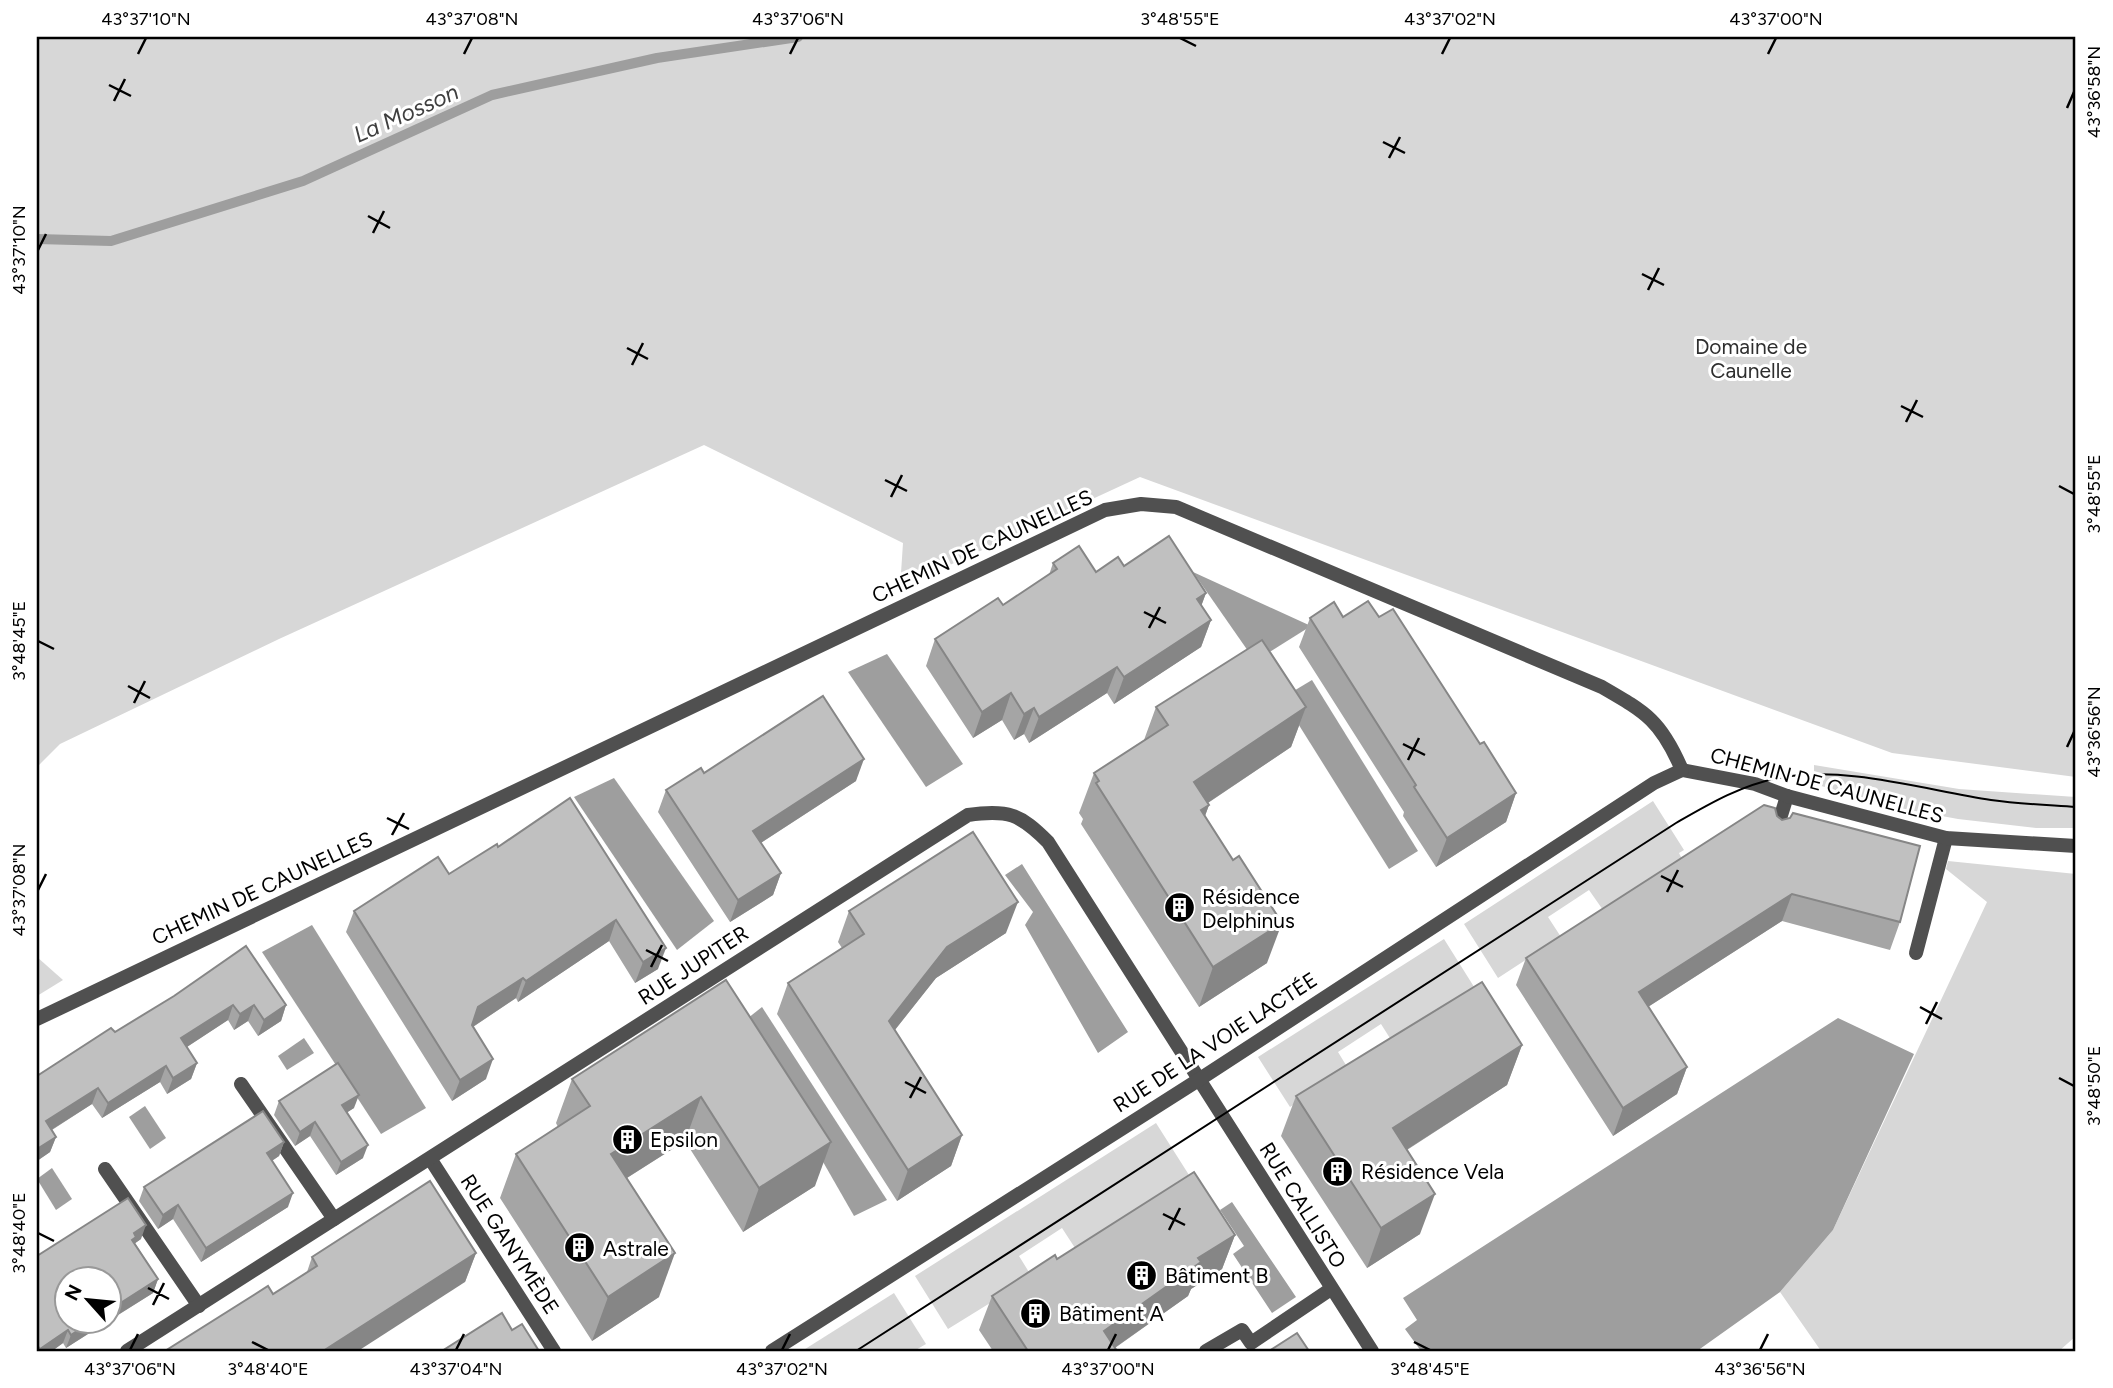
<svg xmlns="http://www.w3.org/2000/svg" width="2113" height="1388" font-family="Figtree,sans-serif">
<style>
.green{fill:#d7d7d7}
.water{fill:#9e9e9e}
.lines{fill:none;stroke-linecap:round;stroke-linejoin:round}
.stream{stroke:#9e9e9e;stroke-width:10}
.lane{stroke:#505050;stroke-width:14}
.street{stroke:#505050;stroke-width:14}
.tram{stroke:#000;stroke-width:2}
.wall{fill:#a5a5a5}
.shaded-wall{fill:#868686}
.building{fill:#c0c0c0;stroke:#868686;stroke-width:2}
.ticks{fill:none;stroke:#000;stroke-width:2.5}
.labels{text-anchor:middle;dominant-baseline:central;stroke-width:6;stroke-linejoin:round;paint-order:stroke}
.park-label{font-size:21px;fill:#2e2e2e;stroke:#fff}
.street-label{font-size:21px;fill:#000;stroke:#fff}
.poi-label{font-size:21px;fill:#000;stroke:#fff;text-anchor:start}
.water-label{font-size:23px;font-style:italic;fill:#3f3f3f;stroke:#fff}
.neatline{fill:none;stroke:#000;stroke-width:2.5}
.ticks-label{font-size:18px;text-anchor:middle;fill:#000}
</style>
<rect width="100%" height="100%" fill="#fff"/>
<g class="green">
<polygon points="37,37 2076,37 2076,777 1892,753 1140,477 900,588 903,543 704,445 279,639 60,744 37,767"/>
<polygon points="1814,765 1959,789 2076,797 2076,828 2036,828 1958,819 1904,809 1814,784"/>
<polygon points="1653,801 1684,850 1679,853 1682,859 1603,910 1589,890 1548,917 1561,937 1498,978 1464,924"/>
<polygon points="1948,861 2076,874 2076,1336 2059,1351 1821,1351 1780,1292 1833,1230 1987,902 1946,869"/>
<polygon points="1444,939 1476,990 1393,1043 1381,1024 1338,1052 1349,1070 1290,1107 1258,1057"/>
<polygon points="37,957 63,980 37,996"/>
<polygon points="1156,1123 1189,1175 1075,1248 1062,1228 1019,1256 1032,1277 948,1329 915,1276"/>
<polygon points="894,1293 926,1344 914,1351 802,1351"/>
</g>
<g class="water">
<polygon points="1193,572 1311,626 1255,661"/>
<polygon points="887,654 963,764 926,787 848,672"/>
<polygon points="1312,680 1418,851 1389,869 1282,698"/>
<polygon points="614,778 714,921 677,950 574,797"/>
<polygon points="1022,864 1128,1032 1098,1053 1025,925 1033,912 1005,875"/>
<polygon points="312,925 426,1108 381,1134 262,952"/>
<polygon points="762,1007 887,1200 854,1216 743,1022"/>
<polygon points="1838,1018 1914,1054 1833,1230 1780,1292 1697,1351 1421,1351 1405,1329 1417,1320 1403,1298"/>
<polygon points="304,1038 314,1053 287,1070 278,1056"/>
<polygon points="145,1106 166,1138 150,1149 129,1117"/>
<polygon points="52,1168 72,1199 56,1210 37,1179"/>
<polygon points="1232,1202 1296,1297 1272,1313 1233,1254 1244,1246 1220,1210"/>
</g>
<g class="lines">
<polyline class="stream" points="37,239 111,241 303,181 492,95 657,58 798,37"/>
<g class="lane">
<polyline points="1775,835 1787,796"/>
<polyline points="1916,953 1946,838"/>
<polyline points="241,1084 334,1219"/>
<polyline points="105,1169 199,1306"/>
<polyline points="1206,1351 1242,1330 1251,1343 1331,1289"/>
</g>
<g class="street">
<polyline points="1682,770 1755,784 1787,796 1946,838 2076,846"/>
<path d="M37,1019L1105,510L1141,504L1176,507L1602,687C1647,713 1661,721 1682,770"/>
<polyline points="431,1160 554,1351"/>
<path d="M127,1351L968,815C1008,809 1020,814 1048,842L1372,1351"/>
<polyline points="772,1351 1200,1079 1654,783 1682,770"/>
</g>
<path class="tram" d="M856,1351L1676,823C1709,804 1741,785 1779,778C1845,765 1925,790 1991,800C2019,804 2048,805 2076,807"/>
</g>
<g class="wall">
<polygon points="1053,563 1096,572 1124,566 1206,593 1201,606 1211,620 1201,647 1114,704 1107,693 1029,743 1024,734 1014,740 1002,720 973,738 926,666 935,639 1003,605 1049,575"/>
<polygon points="1343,617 1379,617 1480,744 1516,793 1506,822 1436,867 1403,816 1404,812 1299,647 1310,618"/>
<polygon points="1156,707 1306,707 1291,747 1208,803 1209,805 1205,816 1267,963 1199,1007 1081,824 1083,819 1079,813 1094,773 1144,740"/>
<polygon points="704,773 856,781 761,843 781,873 773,895 730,922 658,812 666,790"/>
<polygon points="570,798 658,969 635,983 609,941 518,1002 516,998 473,1027 486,1079 452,1101 346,932 354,911 449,874 498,847"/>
<polygon points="1777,816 1900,922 1890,950 1782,921 1648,1007 1687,1067 1677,1094 1613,1136 1516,985 1526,958"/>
<polygon points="849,911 1006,933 936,978 895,1030 962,1135 951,1166 897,1201 777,1014 788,983 842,948 838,942"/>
<polygon points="726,980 815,1186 743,1232 685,1141 627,1178 659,1297 592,1341 500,1198 516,1154 558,1127 556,1123 572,1079"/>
<polygon points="174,996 286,1005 281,1021 258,1036 248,1021 234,1030 228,1020 187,1047 197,1063 191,1079 167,1094 160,1082 102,1118 92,1104 52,1130 56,1137 50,1152 37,1161 37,1076 115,1032"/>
<polygon points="1522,1045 1507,1085 1407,1150 1420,1234 1367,1268 1281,1136 1296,1096"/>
<polygon points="279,1101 354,1108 347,1112 363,1158 336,1175 310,1136 295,1146 274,1115"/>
<polygon points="284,1142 279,1156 272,1161 288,1207 201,1262 173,1219 158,1229 139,1201 144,1187"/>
<polygon points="1235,1235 1222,1269 1191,1289 1188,1296 1115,1348 1117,1351 993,1351 979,1330 992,1296 1057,1259"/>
<polygon points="141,1239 135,1243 158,1279 153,1293 66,1348 63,1343 52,1351 37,1351 37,1256"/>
<polygon points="476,1253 465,1282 273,1294 307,1272 312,1257"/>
</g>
<g class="shaded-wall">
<polygon points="1206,593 1196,620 1197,599"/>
<polygon points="1211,620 1201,647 1114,704 1124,677"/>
<polygon points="1117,667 1107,693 1029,743 1039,717"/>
<polygon points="1011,693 1002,720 973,738 982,712"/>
<polygon points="1306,707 1291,747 1179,822 1194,782"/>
<polygon points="1034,708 1024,734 1014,740 1024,714"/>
<polygon points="864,759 856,781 745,853 753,831"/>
<polygon points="1516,793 1506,822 1436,867 1447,838"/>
<polygon points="1209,805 1194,845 1201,810"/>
<polygon points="781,873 773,895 730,922 738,900"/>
<polygon points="1792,894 1782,921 1629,1019 1639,992"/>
<polygon points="1018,902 1006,933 936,978 878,1051 889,1021 947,947"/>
<polygon points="616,920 609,941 518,1002 526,981"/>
<polygon points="1282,923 1267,963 1199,1007 1213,967"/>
<polygon points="666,948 658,969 635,983 643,962"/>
<polygon points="523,978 516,998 471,1028 478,1007"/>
<polygon points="233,1005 228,1020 176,1054 181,1038"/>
<polygon points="254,1005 248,1021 234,1030 240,1014"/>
<polygon points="286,1005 281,1021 258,1036 264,1020"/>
<polygon points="1522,1045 1507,1085 1378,1168 1393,1128"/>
<polygon points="493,1059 486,1079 452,1101 460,1080"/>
<polygon points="197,1063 191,1079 167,1094 173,1078"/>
<polygon points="166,1066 160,1082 102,1118 108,1103"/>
<polygon points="1687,1067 1677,1094 1613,1136 1623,1108"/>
<polygon points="98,1088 92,1104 40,1137 46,1121"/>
<polygon points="359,1095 354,1108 337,1119 342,1105"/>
<polygon points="701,1097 685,1141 595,1198 611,1154"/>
<polygon points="315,1122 310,1136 295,1146 300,1132"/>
<polygon points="962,1135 951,1166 897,1201 908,1170"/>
<polygon points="56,1137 50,1152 37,1161 37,1149"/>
<polygon points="284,1142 279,1156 262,1167 267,1153"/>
<polygon points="831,1142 815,1186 743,1232 759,1188"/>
<polygon points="368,1145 363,1158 336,1175 341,1162"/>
<polygon points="293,1193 288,1207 201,1262 206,1248"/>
<polygon points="1435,1194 1420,1234 1367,1268 1381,1228"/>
<polygon points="178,1205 173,1219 158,1229 163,1215"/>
<polygon points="146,1225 141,1239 134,1244 131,1251 134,1233"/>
<polygon points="1235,1235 1222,1269 1191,1289 1188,1296 1110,1351 1104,1331 1198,1258"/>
<polygon points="476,1253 465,1282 358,1351 323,1351"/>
<polygon points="675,1253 659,1297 592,1341 608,1297"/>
<polygon points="158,1279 153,1293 108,1321 108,1311"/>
<polygon points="92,1321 108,1321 66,1348 71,1335"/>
<polygon points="68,1330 63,1343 52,1351 39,1351 40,1349"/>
</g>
<g class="building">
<polygon points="1169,536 1206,593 1197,599 1211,620 1124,677 1117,667 1039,717 1034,708 1024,714 1011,693 982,712 935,639 998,598 1003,605 1057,569 1053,563 1079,546 1096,572 1118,557 1124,566"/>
<polygon points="1368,601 1379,617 1393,609 1480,744 1484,742 1516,793 1447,838 1414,787 1416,785 1310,618 1334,602 1343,617"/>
<polygon points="1262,640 1306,707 1194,782 1209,805 1201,810 1233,860 1239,856 1282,923 1213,967 1096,783 1099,781 1094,773 1168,725 1156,707"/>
<polygon points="823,696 864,759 753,831 781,873 738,900 666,790 701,768 704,773"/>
<polygon points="570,798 666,948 643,962 616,920 526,981 523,978 478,1007 472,1025 493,1059 460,1080 354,911 438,857 449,874 497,844 498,847"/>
<polygon points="1764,805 1775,808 1777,816 1782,820 1790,818 1793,813 1920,846 1900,922 1792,894 1639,992 1687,1067 1623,1108 1526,958"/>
<polygon points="973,832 1018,902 947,947 889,1021 962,1135 908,1170 788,983 864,934 849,911"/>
<polygon points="246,946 286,1005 264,1020 254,1005 240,1014 233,1005 181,1038 197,1063 173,1078 166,1066 108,1103 98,1088 46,1121 56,1137 37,1149 37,1076 111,1028 115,1032 174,996"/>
<polygon points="726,980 831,1142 759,1188 701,1097 611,1154 675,1253 608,1297 516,1154 590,1106 572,1079"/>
<polygon points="1482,982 1522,1045 1393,1128 1435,1194 1381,1228 1296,1096"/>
<polygon points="338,1063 359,1095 342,1105 368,1145 341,1162 315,1122 300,1132 279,1101"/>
<polygon points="263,1111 284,1142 267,1153 293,1193 206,1248 178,1205 163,1215 144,1187"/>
<polygon points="1194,1172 1235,1235 1198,1258 1201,1262 1104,1331 1117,1351 1028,1351 992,1296 1055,1255 1057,1259"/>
<polygon points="430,1181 476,1253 323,1351 165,1351 268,1286 273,1294 317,1266 312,1257"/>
<polygon points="128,1198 146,1225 134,1233 136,1237 132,1240 158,1279 108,1311 108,1279 66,1279 66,1321 92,1321 71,1335 68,1330 40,1349 37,1345 37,1256"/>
<polygon points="502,1313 512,1330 522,1324 539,1351 442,1351"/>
<polygon points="1297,1333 1309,1351 1269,1351"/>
</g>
<path class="ticks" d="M1180,38L1196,46M138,54L146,38M464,54L472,38M790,54L798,38M1442,54L1450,38M1768,54L1776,38M109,85L131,96M114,101L125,79M2067,108L2074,92M1383,142L1405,153M1389,158L1400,137M368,216L390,228M373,233L384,211M38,250L46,234M1642,274L1664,285M1648,290L1659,268M627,348L648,359M632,365L643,343M1901,406L1923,417M1906,422L1917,400M885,480L907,491M2059,486L2074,494M891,497L902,475M1144,612L1166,623M1149,628L1160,607M38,641L54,649M128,686L150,698M134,703L145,681M1403,744L1425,755M2067,747L2074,732M1408,760L1419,738M387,818L409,829M392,835L404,813M1661,876L1683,887M38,890L46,874M1667,892L1678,870M646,950L668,961M651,967L662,945M1920,1007L1942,1019M1926,1024L1937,1002M2059,1078L2074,1086M905,1082L926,1093M910,1098L921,1077M1163,1214L1185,1225M1169,1230L1180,1208M38,1233L54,1241M148,1288L169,1299M153,1305L164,1283M252,1342L268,1350M1414,1342L1430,1350M130,1350L138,1334M456,1350L464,1334M782,1350L790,1334M1108,1350L1116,1334M1760,1350L1768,1334"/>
<defs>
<symbol id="building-disc" viewBox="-11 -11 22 22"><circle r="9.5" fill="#000" stroke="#fff"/><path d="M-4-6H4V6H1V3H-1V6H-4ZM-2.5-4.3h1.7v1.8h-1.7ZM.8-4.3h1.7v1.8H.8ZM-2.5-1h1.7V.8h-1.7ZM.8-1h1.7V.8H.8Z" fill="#fff"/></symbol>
</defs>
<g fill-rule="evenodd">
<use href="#building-disc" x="1162" y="890" width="35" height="35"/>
<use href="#building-disc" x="610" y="1122" width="35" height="35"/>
<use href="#building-disc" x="1320" y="1154" width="35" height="35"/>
<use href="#building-disc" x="562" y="1230" width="35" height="35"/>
<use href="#building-disc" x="1124" y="1258" width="35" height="35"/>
<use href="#building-disc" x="1018" y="1296" width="35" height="35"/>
</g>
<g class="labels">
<g class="park-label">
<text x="1751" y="346">Domaine de<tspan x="1751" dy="24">Caunelle</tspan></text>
</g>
<g class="street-label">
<text transform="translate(982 546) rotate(-25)">CHEMIN DE CAUNELLES</text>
<text transform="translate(1827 785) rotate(15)">CHEMIN DE CAUNELLES</text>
<text transform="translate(262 888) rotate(-25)">CHEMIN DE CAUNELLES</text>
<text transform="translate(693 965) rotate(-33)">RUE JUPITER</text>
<text transform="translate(1215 1042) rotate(-33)">RUE DE LA VOIE LACTÉE</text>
<text transform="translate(1303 1205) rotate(58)">RUE CALLISTO</text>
<text transform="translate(510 1244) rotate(57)">RUE GANYMÈDE</text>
</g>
<g class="poi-label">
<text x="1202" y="896">Résidence<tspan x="1202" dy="24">Delphinus</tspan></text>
<text x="650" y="1139">Epsilon</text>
<text x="1361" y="1171">Résidence Vela</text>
<text x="603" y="1248">Astrale</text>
<text x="1165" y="1275">Bâtiment B</text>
<text x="1059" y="1313">Bâtiment A</text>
</g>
<g class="water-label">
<text transform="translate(406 113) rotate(-24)">La Mosson</text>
</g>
</g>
<rect width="2113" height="1388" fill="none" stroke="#ffffff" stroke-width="77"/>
<g transform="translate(88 1300) rotate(297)"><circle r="33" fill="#ffffff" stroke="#999999" stroke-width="2"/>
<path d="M0-5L12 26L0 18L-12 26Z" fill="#000000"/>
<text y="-10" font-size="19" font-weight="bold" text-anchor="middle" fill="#000000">N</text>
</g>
<rect x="38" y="38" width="2036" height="1312" class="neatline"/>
<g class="ticks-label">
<text x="146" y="25">43°37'10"N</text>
<text x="472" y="25">43°37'08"N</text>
<text x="798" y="25">43°37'06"N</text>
<text x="1180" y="25">3°48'55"E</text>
<text x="1450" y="25">43°37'02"N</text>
<text x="1776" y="25">43°37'00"N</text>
<text transform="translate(2094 92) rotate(-90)" y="6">43°36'58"N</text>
<text transform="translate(19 250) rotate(-90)" y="6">43°37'10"N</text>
<text transform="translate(2094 494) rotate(-90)" y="6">3°48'55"E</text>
<text transform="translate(19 641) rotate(-90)" y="6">3°48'45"E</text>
<text transform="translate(2094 732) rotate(-90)" y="6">43°36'56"N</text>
<text transform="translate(19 890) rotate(-90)" y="6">43°37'08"N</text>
<text transform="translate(2094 1086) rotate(-90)" y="6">3°48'50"E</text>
<text transform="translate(19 1233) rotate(-90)" y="6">3°48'40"E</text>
<text x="130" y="1375">43°37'06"N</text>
<text x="268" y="1375">3°48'40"E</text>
<text x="456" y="1375">43°37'04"N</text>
<text x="782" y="1375">43°37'02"N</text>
<text x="1108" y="1375">43°37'00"N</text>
<text x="1430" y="1375">3°48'45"E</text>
<text x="1760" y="1375">43°36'56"N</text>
</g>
</svg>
